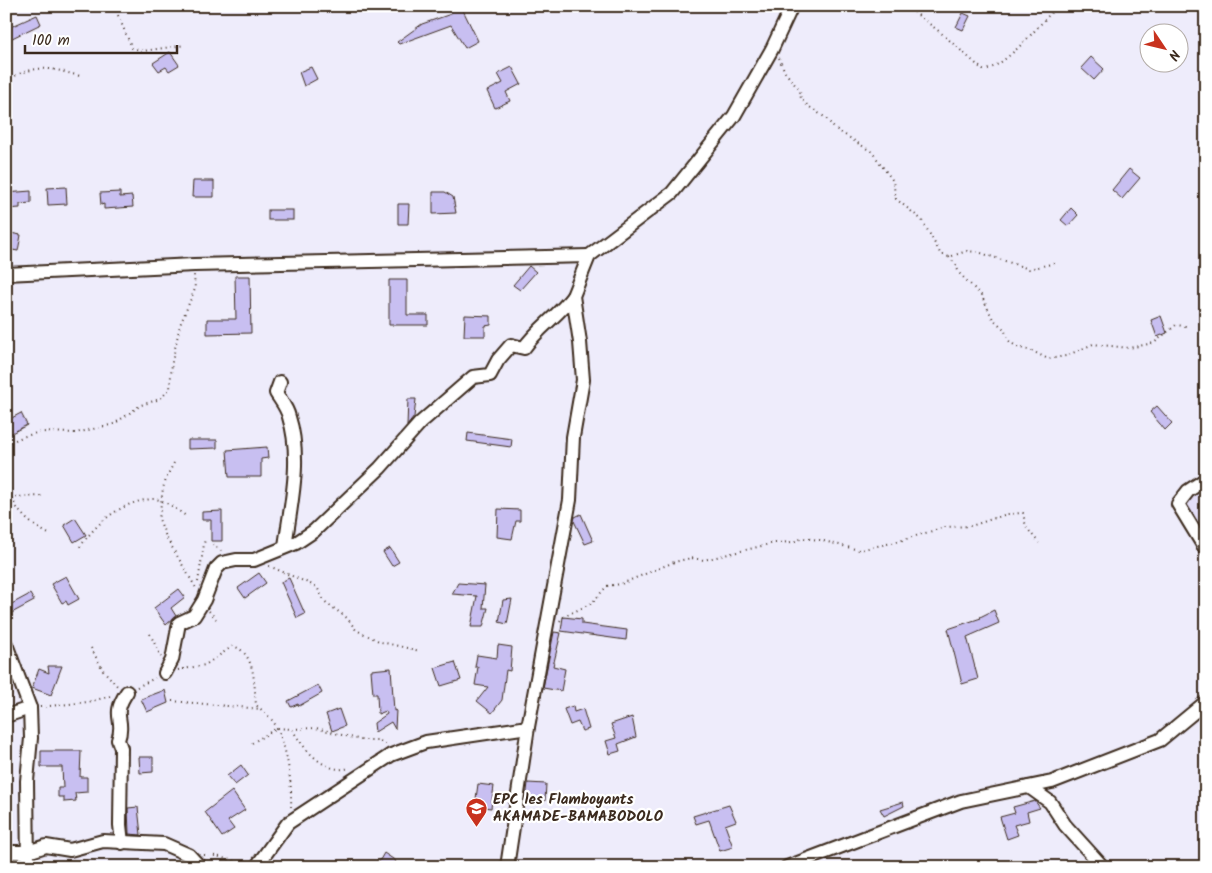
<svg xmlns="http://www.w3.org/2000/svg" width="1212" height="873" font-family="Kalam,sans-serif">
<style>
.built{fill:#e3def8}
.building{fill:#c8bff1;stroke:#3b2a1e}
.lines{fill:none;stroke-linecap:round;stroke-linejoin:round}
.minor-casing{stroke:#3b2a1e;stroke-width:16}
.path{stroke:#3b2a1e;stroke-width:2;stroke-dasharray:1 4;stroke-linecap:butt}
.minor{stroke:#fff;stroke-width:12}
.labels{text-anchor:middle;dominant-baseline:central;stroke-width:4.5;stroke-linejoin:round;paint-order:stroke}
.poi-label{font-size:15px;font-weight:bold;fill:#3b2a1e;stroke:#fff;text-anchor:start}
</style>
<rect width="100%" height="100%" fill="#eeecfb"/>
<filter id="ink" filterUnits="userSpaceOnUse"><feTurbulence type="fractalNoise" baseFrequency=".02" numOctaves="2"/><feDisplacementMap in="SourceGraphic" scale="10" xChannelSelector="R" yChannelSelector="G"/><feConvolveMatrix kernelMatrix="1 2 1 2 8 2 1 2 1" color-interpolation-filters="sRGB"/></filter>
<g filter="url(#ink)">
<polygon class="built" points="1206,487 1206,542 1181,504"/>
<g class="building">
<polygon points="447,6 461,6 478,41 465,48 451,25 399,44 397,42 422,24 451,14"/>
<polygon points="963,13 970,16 963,30 956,27"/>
<polygon points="37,15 41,24 6,41 6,29"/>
<polygon points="170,52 179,65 169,71 166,67 159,71 153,63"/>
<polygon points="1091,57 1104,69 1094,80 1081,68"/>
<polygon points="311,67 317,79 304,86 299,72"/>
<polygon points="512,67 521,84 506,92 510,101 495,108 487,91 503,83 498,74"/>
<polygon points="1129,169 1140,178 1122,199 1112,190"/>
<polygon points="193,181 214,181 214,197 192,197"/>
<polygon points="66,187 67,204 48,205 47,188"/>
<polygon points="31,191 31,203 20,204 20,208 6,209 6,193"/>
<polygon points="120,192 120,197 132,196 133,207 104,209 104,204 101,205 100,193"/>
<polygon points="433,192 445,192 453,197 456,213 433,214"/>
<polygon points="398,204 409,204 408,224 398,224"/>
<polygon points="1071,208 1078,215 1068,226 1061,220"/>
<rect x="268" y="210" width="25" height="10"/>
<polygon points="10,233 21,235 18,251 7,249"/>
<polygon points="529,266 536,272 520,290 513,285"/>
<polygon points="235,276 250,276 251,333 207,334 207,319 236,319"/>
<polygon points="389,280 407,280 407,315 428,315 428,325 389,325"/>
<polygon points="465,315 491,316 491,325 485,326 485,336 464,336"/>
<polygon points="1161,316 1167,333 1157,337 1151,320"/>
<polygon points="408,399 416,399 414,417 407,426"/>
<polygon points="1157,406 1172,423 1165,430 1150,412"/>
<polygon points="21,413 27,425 6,436 6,421"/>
<polygon points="468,433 512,439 511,447 467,441"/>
<polygon points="188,440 217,440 217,448 188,449"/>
<polygon points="267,447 268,458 261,459 261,477 229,477 227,450"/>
<polygon points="498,509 520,510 520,521 516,521 512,539 497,537"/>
<polygon points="222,511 222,541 211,541 211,520 202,520 202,512"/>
<polygon points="581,514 593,541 585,544 574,521 575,517"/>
<polygon points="75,518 86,535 74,542 64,525"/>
<polygon points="390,548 399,562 392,566 383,552"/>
<polygon points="259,573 266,583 245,598 238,588"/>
<polygon points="66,576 79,599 68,605 66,601 62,603 51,584"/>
<polygon points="289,578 305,614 297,618 281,582"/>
<polygon points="458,583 485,585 483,608 488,608 483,627 471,627 477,596 452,594"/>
<polygon points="179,589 185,597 171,608 176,616 166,625 154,608"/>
<polygon points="30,594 34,601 6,616 6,607"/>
<polygon points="512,599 507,624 499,622 503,600"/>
<polygon points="994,610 999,623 967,637 978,679 962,684 948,629 981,618 980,617"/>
<polygon points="563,617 582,619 582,624 627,630 626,640 561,631"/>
<polygon points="554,632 561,633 553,666 565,669 561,691 543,688"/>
<polygon points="498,645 512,647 510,671 506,670 502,700 492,713 477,701 488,687 475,685 478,667 475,667 477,655 497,658"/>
<polygon points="455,662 461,680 441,686 435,668"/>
<polygon points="48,666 62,666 51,695 32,688 39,669 49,673"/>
<polygon points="391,668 394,711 396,710 395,729 391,722 375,732 374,723 387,714 386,711 378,714 377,694 373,694 371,670"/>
<polygon points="318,685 322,693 299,706 298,704 291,707 288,701"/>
<polygon points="165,690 168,703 147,712 141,699"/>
<polygon points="573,706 574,712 583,709 589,729 582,731 578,722 570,725 564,709"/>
<polygon points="339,709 345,726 332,731 326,714"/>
<polygon points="632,717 636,737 618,744 620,751 610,754 606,741 616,738 611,724"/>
<polygon points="41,751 81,751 80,777 87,777 87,792 75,793 76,801 64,802 64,797 58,797 58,788 63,788 62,767 41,767"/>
<polygon points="139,757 153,757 153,772 140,773"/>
<polygon points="241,765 248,775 235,785 227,776"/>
<polygon points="528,783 546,784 545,801 526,799"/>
<polygon points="478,784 494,786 491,808 475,806"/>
<polygon points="232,791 245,810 228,821 234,829 222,837 205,812"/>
<polygon points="1035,801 1040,808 1027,812 1029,821 1014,825 1018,835 1007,839 1000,817 1015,813 1013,807"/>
<polygon points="903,802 904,806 884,816 880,809"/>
<polygon points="729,805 736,821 725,825 733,847 720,851 709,820 696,824 693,816"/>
<polygon points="138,807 141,835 129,834 128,808"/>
<polygon points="384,853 396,861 392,867 376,867"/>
</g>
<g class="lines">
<defs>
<g id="minor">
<polyline points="6,274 194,265 589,256"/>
<path d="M280,382L276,393C281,401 287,408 289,417C302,458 291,504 285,546"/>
<polyline points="1206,479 1188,491 1178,504 1206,550"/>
<polyline points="6,644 30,708 31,738 27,781 28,867"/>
<path d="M165,673L172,660L179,623L194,616L204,600L216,569L222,563L236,560H254L296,543L314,531L380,468L420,423L473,377L490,375L498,360L511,345L524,348C538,328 558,316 573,296"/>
<polyline points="6,716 30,708"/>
<polyline points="1029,787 1050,802 1065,825 1103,867"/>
<path d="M122,843L120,825L121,748L118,740C126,719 110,717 127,692"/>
<polyline points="6,852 28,852 46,846 70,850 103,841 164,844 189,855 200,867"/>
<polyline points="256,867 288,823 391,755 426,742 528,727"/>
<polyline points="507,867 528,727 570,500 573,437 583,380 580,342 573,296 589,256 672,193 734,116 772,49 792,6"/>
<polyline points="787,867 961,801 1052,782 1160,740 1206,702"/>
</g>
</defs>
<use href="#minor" class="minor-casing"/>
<g class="path">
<polyline points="114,6 132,48 143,51 185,45"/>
<polyline points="304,6 307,10"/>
<path d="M906,6L940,32L983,70C1004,69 1042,22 1057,6"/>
<polyline points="779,58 785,72 800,91 801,99 808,106 826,118 834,128 872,152 893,181 896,199 922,220 940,253 949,257 967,251 978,252 1029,269 1056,263"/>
<path d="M6,80C39,64 46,67 80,76"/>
<polyline points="949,257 956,265 959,273 981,295 993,319 1004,329 1009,341 1017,347 1032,351 1048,359 1066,356 1093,344 1129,348 1154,343 1176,325 1185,326 1186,329"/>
<polyline points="6,444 22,437 40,432 76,433 114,424 141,405 160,399 170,389 172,362 180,325 195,289 194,275"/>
<polyline points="174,463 168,474 163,488 159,519 166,537 196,588"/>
<path d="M6,469C10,477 9,487 12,496C16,514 36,528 51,535"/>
<polyline points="6,500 12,497 45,496"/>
<polyline points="213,544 221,551"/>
<path d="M80,547C97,522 121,502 152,499C163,498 177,510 186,516"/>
<polyline points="269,566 317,587 324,601 347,618 356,630 381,642 420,651"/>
<polyline points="198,582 205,538"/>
<polyline points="209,611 216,619"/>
<polyline points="560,621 563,617 592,603 607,586 621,584 674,562 691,558 704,560 774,543 793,542 803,538 820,540 859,550 896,542 945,527 971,526 1007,514 1023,513 1026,527 1039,543"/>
<polyline points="150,634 161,657"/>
<polyline points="91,648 103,670 118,687"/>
<path d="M178,670L205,665L233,646C256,653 254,685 256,705C264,712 273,719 277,728C288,752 292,783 291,809"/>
<polyline points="137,687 155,678"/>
<polyline points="172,701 261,709"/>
<polyline points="40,707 88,702 111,696"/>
<polyline points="292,729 316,728 361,740 378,740 387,745"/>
<path d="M252,743L277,728L292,729C303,748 324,775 350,768"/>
<polyline points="204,855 216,856 245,864"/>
</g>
<use href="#minor" class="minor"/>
</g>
</g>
<defs>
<symbol id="school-pin" viewBox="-11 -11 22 30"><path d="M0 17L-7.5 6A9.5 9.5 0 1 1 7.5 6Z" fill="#c8321e" stroke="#fff"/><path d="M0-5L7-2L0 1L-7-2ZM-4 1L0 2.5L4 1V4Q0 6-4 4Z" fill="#fff"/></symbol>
</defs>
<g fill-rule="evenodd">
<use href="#school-pin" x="464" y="796" width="25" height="34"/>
</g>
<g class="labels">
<g class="poi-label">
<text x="493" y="800">EPC les Flamboyants<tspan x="493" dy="17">AKAMADE-BAMABODOLO</tspan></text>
</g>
</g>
<rect width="1212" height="873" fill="none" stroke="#fff" stroke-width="25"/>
<rect x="12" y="12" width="1187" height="848" fill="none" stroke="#3b2a1e" stroke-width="2" filter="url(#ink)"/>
<g transform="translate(1164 48) rotate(125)"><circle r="24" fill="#ffffff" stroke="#b1aaa5"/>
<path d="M0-4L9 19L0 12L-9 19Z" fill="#c8321e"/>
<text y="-8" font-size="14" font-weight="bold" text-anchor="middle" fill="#3b2a1e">N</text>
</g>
<path d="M25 45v8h152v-8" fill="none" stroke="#3b2a1e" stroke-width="2.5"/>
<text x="32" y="45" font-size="15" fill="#3b2a1e" stroke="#ffffff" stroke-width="4" paint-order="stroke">100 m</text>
</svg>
